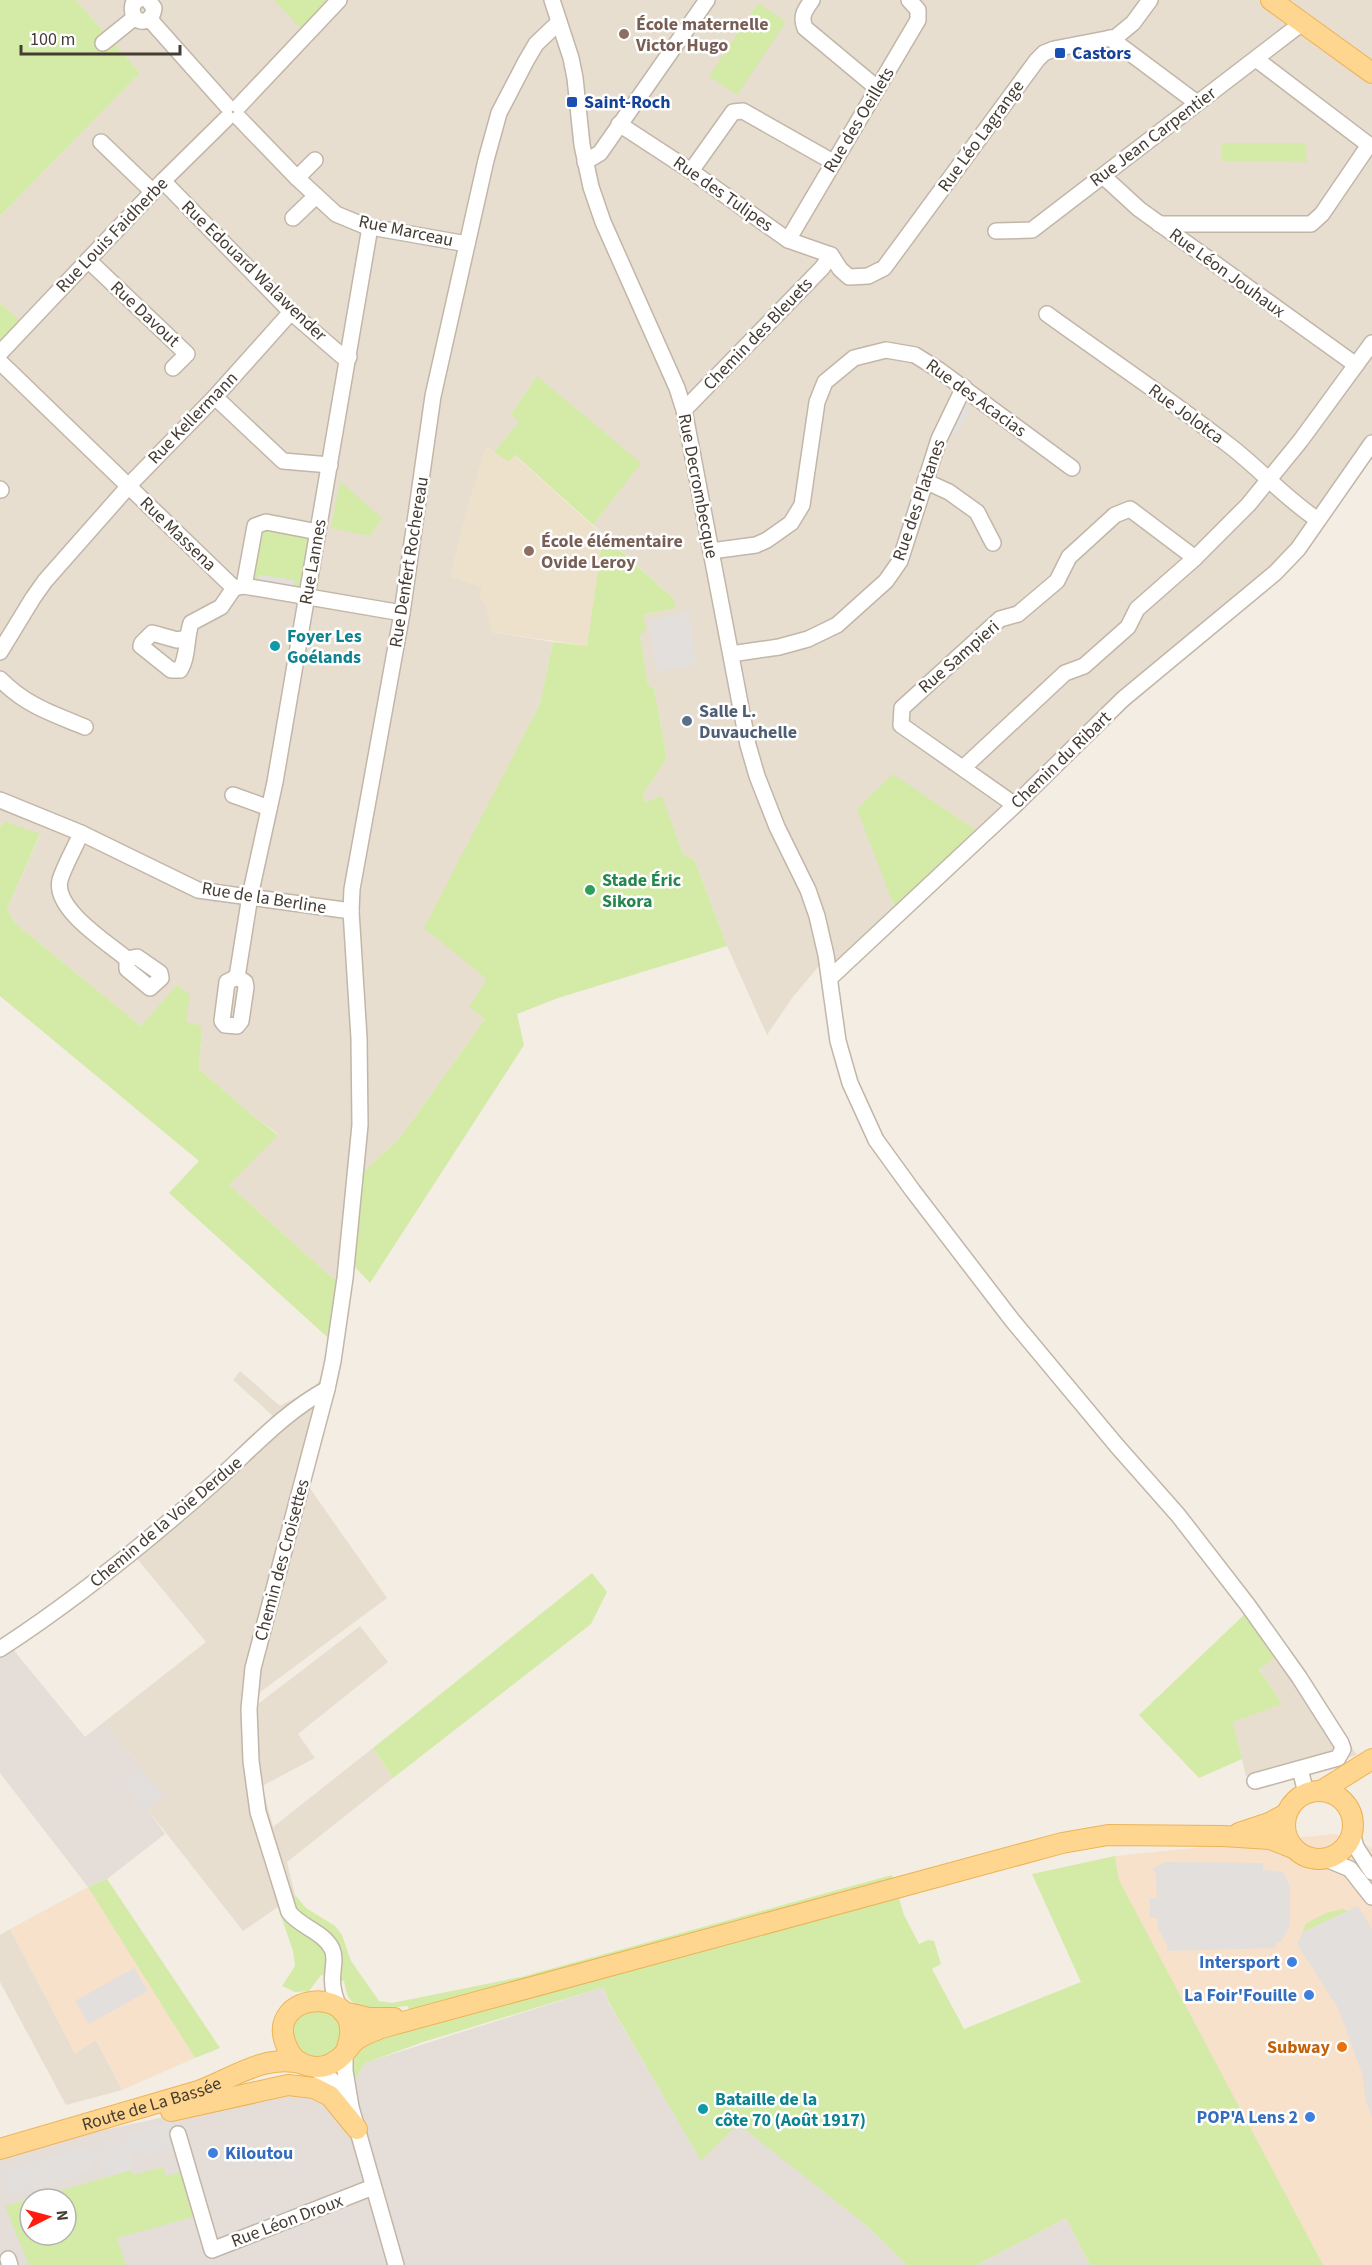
<svg xmlns="http://www.w3.org/2000/svg" width="1372" height="2265" font-family="'Source Sans 3',sans-serif">
<style>
.residential{fill:#e7ded0}
.commercial{fill:#f7e1cb}
.industrial{fill:#e5ded8;fill-rule:evenodd}
.education{fill:#eee1cb}
.green{fill:#d3eba7}
.parking{fill:#e3dfdc}
.lines{fill:none;stroke-linecap:round;stroke-linejoin:round}
.minor-casing{stroke:#c2b6a8;stroke-width:18}
.major-casing{stroke:#edb357;stroke-width:22}
.minor{stroke:#fff;stroke-width:15}
.major{stroke:#ffd690;stroke-width:20}
.education-dot{fill:#8d6e63;stroke:#fff;stroke-width:2}
.transit-dot{fill:#1a4fb4;stroke:#fff;stroke-width:2}
.culture-dot{fill:#0f9aa8;stroke:#fff;stroke-width:2}
.service-dot{fill:#5c6f8a;stroke:#fff;stroke-width:2}
.leisure-dot{fill:#2e9e5b;stroke:#fff;stroke-width:2}
.shop-dot{fill:#3f7fe0;stroke:#fff;stroke-width:2}
.food-dot{fill:#e8710a;stroke:#fff;stroke-width:2}
.labels{text-anchor:middle;dominant-baseline:central;stroke-width:5;stroke-linejoin:round;paint-order:stroke}
.education-label{font-size:18px;font-weight:bold;fill:#785e54;stroke:#fff;text-anchor:start}
.transit-label{font-size:18px;font-weight:bold;fill:#164399;stroke:#fff;text-anchor:start}
.street-label{font-size:18px;fill:#453c33;stroke:#fff}
.culture-label{font-size:18px;font-weight:bold;fill:#0d838f;stroke:#fff;text-anchor:start}
.service-label{font-size:18px;font-weight:bold;fill:#4e5e75;stroke:#fff;text-anchor:start}
.leisure-label{font-size:18px;font-weight:bold;fill:#27864d;stroke:#fff;text-anchor:start}
.shop-label{font-size:18px;font-weight:bold;fill:#366cbe;stroke:#fff;text-anchor:end}
.food-label{font-size:18px;font-weight:bold;fill:#c56008;stroke:#fff;text-anchor:end}
</style>
<rect width="100%" height="100%" fill="#f3ede3"/>
<g class="residential">
<polygon points="76,0 1372,0 1372,457 1305,554 1015,805 891,900 897,914 827,985 823,961 792,998 767,1035 727,946 694,859 683,854 662,797 645,802 643,794 667,758 654,688 648,685 640,635 643,615 675,608 674,599 593,525 640,463 520,422 494,452 486,447 466,514 451,576 483,588 492,632 553,642 540,704 500,784 485,1019 399,1139 363,1172 352,1280 344,1283 330,1276 229,1185 278,1134 245,1109 199,1069 202,1026 186,1023 177,986 141,1026 16,924 7,909 40,835 5,821 0,827 0,353 25,326 0,303 0,216 140,73"/>
<polygon points="240,1371 280,1406 313,1388 319,1381 334,1393 309,1487 387,1598 259,1693 258,1704 360,1626 388,1662 298,1734 315,1758 262,1786 273,1827 373,1748 393,1778 287,1862 295,1895 243,1931 148,1810 165,1797 104,1722 206,1642 129,1549 268,1425 272,1415 233,1380"/>
<polygon points="1285,1650 1357,1755 1267,1778 1246,1776 1233,1722 1281,1704 1259,1668"/>
<polygon points="10,1929 75,2053 96,2040 122,2090 66,2105 0,1982 0,1935"/>
</g>
<g class="commercial">
<polygon points="1335,1834 1372,1848 1372,2265 1322,2265 1119,1880 1115,1856"/>
<polygon points="88,1887 195,2058 122,2090 96,2040 75,2053 10,1929"/>
</g>
<g class="industrial">
<polygon points="0,1643 11,1647 85,1737 104,1722 165,1797 148,1810 165,1834 107,1879 88,1887 0,1773"/>
<path d="M604,1987L608,2002L701,2160L738,2123L867,2226L907,2265H0V2158L100,2131L277,2092L324,2098L355,2080L364,2063ZM30,2199H66V2235H30Z"/>
<polygon points="1066,2218 1090,2265 977,2265"/>
</g>
<polygon class="education" points="486,446 509,462 514,455 603,535 587,646 492,632 486,606 479,598 482,588 451,576 466,514"/>
<g class="green">
<polygon points="0,0 76,0 140,73 0,216"/>
<polygon points="274,0 328,0 302,30"/>
<polygon points="758,3 786,22 737,95 709,76"/>
<polygon points="1222,143 1305,143 1307,162 1222,161"/>
<polygon points="0,303 26,326 0,353"/>
<polygon points="537,376 641,463 593,525 515,455 509,462 494,452 519,422 511,414"/>
<polygon points="340,481 382,518 370,536 331,528"/>
<polygon points="265,528 305,535 310,543 303,585 297,590 293,590 295,580 259,575 257,584 250,576 258,533"/>
<polygon points="603,535 674,599 676,608 643,615 646,629 640,635 648,685 654,688 667,758 643,794 645,802 662,796 683,854 694,859 727,946 558,998 517,1014 524,1045 370,1283 353,1265 363,1172 399,1139 485,1019 469,1007 487,979 424,928 540,704 553,642 587,646"/>
<polygon points="893,774 983,835 897,914 857,809"/>
<polygon points="5,821 40,834 7,909 16,924 141,1026 177,985 190,995 186,1022 202,1026 199,1069 245,1109 278,1135 229,1185 330,1276 344,1283 336,1342 326,1336 169,1193 199,1161 0,996 0,827"/>
<polygon points="592,1573 607,1592 591,1624 393,1778 373,1748"/>
<polygon points="1247,1612 1278,1655 1259,1669 1282,1704 1233,1722 1242,1759 1199,1778 1139,1715"/>
<path d="M1115,1856L1119,1880L1323,2265H1090L1066,2218L977,2265H907L867,2226L738,2124L701,2161L608,2001L604,1987L423,2042L365,2063L355,2080C354,2074 353,2067 354,2061C356,2038 395,2031 412,2027L408,2006C391,2007 357,2015 348,1996C346,1992 345,1986 344,1981L321,1975L309,1991L295,1992L282,1986L295,1966L293,1951L278,1907L295,1895L306,1908L335,1926L342,1935L351,1961L379,2001L392,2003L521,1977L892,1875L904,1915L919,1944L928,1940L934,1941L941,1964L932,1969L964,2029L1081,1982L1032,1874Z"/>
<polygon points="107,1879 220,2048 195,2058 88,1887"/>
<polygon points="1342,1909 1353,1912 1348,1911 1303,1932 1305,1924 1326,1913"/>
<path d="M304,2009C339,2013 338,2007 343,2044L323,2061L297,2053L290,2026Z"/>
<polygon points="163,2167 166,2176 183,2171 197,2216 117,2238 126,2265 29,2265 5,2206 30,2199 30,2235 66,2235 66,2199 30,2199 132,2170 133,2175"/>
</g>
<g class="parking">
<polygon points="961,402 970,410 955,436 947,431"/>
<polygon points="258,575 295,580 292,595 257,584"/>
<polygon points="689,612 696,665 656,672 648,621"/>
<polygon points="141,1769 162,1796 145,1809 124,1782"/>
<polygon points="1165,1862 1263,1863 1263,1870 1277,1871 1284,1873 1290,1886 1290,1926 1281,1942 1276,1943 1276,1948 1167,1951 1167,1944 1159,1931 1157,1918 1150,1918 1150,1898 1157,1898 1156,1874 1153,1869"/>
<polygon points="1358,1906 1372,1929 1372,2118 1366,2102 1362,2073 1338,2008 1297,1944 1303,1932"/>
<polygon points="134,1968 148,1991 89,2024 75,2001"/>
<polygon points="178,2119 180,2127 170,2141 172,2148 140,2157 138,2150 132,2151 132,2170 108,2176 98,2161 91,2163 93,2171 13,2195 10,2188 4,2189 1,2181 7,2178 5,2171 86,2147 89,2154 99,2151 107,2140 119,2140 126,2143 129,2142 127,2134"/>
</g>
<g class="lines">
<defs>
<g id="minor">
<path d="M138,0L133,4C128,24 152,28 154,8L148,0"/>
<polyline points="552,0 571,58 575,78 582,145 591,187 603,222 677,388 684,410 748,745 757,776 777,827 808,890 817,916 826,955 838,1041 850,1083 876,1140 913,1191 1012,1320 1117,1446 1178,1515 1247,1604 1299,1677 1341,1743 1343,1749 1338,1758 1255,1781"/>
<path d="M812,0C805,10 800,16 805,28L877,88"/>
<polyline points="151,18 153,23 227,106"/>
<polyline points="1110,38 1197,103"/>
<polyline points="103,43 134,18"/>
<polyline points="239,106 339,0"/>
<polyline points="239,118 297,178 336,214 365,226 467,244"/>
<polyline points="619,124 691,171 788,240 831,255 840,269 849,277 868,276 884,268 1037,60 1044,53 1054,49 1116,37 1133,23 1150,0"/>
<polyline points="101,142 153,192"/>
<polyline points="585,162 600,153 707,0"/>
<polyline points="691,171 733,112 743,111 833,162"/>
<polyline points="1103,176 1139,209 1356,365"/>
<polyline points="297,178 315,160"/>
<polyline points="163,181 291,312 342,356 349,357"/>
<polyline points="293,218 316,196"/>
<polyline points="1159,224 1311,224 1322,214 1369,145 1256,59"/>
<polyline points="996,231 1032,230 1302,23"/>
<polyline points="788,240 918,20 918,10 909,0"/>
<polyline points="88,260 187,354 173,368"/>
<path d="M1047,314C1108,358 1171,400 1230,446C1261,470 1286,499 1318,520"/>
<polyline points="0,353 163,181 227,118"/>
<polyline points="0,362 234,588 244,586 402,613"/>
<polyline points="215,397 283,461 330,465"/>
<polyline points="684,410 822,268 831,255"/>
<polyline points="925,481 949,492 977,512 993,543"/>
<polyline points="0,489 1,490"/>
<polyline points="711,551 756,545 767,540 791,523 802,505 817,402 825,382 854,358 886,350 915,355 939,370 1072,468"/>
<polyline points="244,586 255,526 266,522 318,532"/>
<path d="M186,638L177,640L152,633L142,643L141,646L171,670H180C188,658 186,638 191,623L221,607L234,588"/>
<polyline points="0,652 33,598 45,581 135,479 215,397 291,312"/>
<polyline points="731,654 779,647 808,639 837,625 886,581 900,561 939,439 964,387"/>
<path d="M0,679C27,706 51,713 85,727"/>
<polyline points="963,768 1065,673 1084,666 1128,627 1137,609 1195,558 1248,505 1301,440 1372,343"/>
<polyline points="233,795 269,808"/>
<polyline points="0,800 81,833 198,890 351,911"/>
<polyline points="1015,805 901,725 902,708 1000,619 1018,614 1057,581 1069,557 1115,515 1130,509 1195,558"/>
<path d="M81,833C75,848 65,864 60,880C53,909 108,943 127,959"/>
<polygon points="137,957 160,973 161,978 150,988 127,969 127,959"/>
<polyline points="237,977 250,896 275,782 370,227"/>
<polygon points="237,977 245,982 246,987 241,1021 237,1026 225,1025 222,1021 227,982"/>
<polyline points="830,978 1015,805 1123,699 1275,573 1298,549 1372,443"/>
<path d="M0,1649C74,1601 142,1546 208,1488C248,1453 281,1414 327,1389"/>
<polyline points="1300,1769 1306,1793"/>
<polyline points="1352,1833 1356,1847 1372,1872"/>
<polyline points="1326,1859 1350,1869 1372,1897"/>
<path d="M340,2009C334,1997 331,1986 333,1972C333,1964 336,1958 332,1949C323,1931 300,1927 289,1912L258,1812L251,1761L249,1709L253,1668L327,1389L333,1361L345,1278L360,1125L359,1038L351,911L352,889L402,613L433,396L486,160L499,113L526,61L536,44L559,22"/>
<polyline points="345,2053 345,2071 351,2107 396,2265"/>
<polyline points="313,2067 332,2080 349,2097"/>
<polyline points="178,2134 212,2250 373,2187"/>
<polyline points="8,2259 10,2265"/>
</g>
<g id="major">
<polyline points="1271,0 1372,73"/>
<circle cx="1319" cy="1825" r="34"/>
<polyline points="1321,1791 1372,1759"/>
<polyline points="1239,1833 1269,1823 1286,1814"/>
<polyline points="343,2012 369,2018 394,2018"/>
<path d="M347,2048C370,1982 261,1990 287,2047C295,2067 320,2073 337,2060C345,2055 349,2046 356,2040C364,2034 372,2032 381,2028L1062,1843L1108,1835L1223,1836L1270,1839L1293,1848"/>
<polyline points="171,2111 288,2085 314,2088 330,2096 357,2129"/>
<path id="s1" d="M0,2149L198,2091C232,2079 263,2054 301,2063"/>
</g>
</defs>
<use href="#minor" class="minor-casing"/>
<use href="#major" class="major-casing"/>
<use href="#minor" class="minor"/>
<use href="#major" class="major"/>
</g>
<g class="education-dot">
<circle cx="624" cy="34" r="6"/>
<circle cx="529" cy="551" r="6"/>
</g>
<g class="transit-dot">
<rect x="1054" y="47" width="12" height="12" rx="3"/>
<rect x="566" y="96" width="12" height="12" rx="3"/>
</g>
<g class="culture-dot">
<circle cx="275" cy="646" r="6"/>
<circle cx="703" cy="2109" r="6"/>
</g>
<circle class="service-dot" cx="687" cy="721" r="6"/>
<circle class="leisure-dot" cx="590" cy="890" r="6"/>
<g class="shop-dot">
<circle cx="1292" cy="1962" r="6"/>
<circle cx="1309" cy="1995" r="6"/>
<circle cx="1310" cy="2117" r="6"/>
<circle cx="213" cy="2153" r="6"/>
</g>
<circle class="food-dot" cx="1342" cy="2047" r="6"/>
<g class="labels">
<g class="education-label">
<text x="636" y="24">École maternelle<tspan x="636" dy="21">Victor Hugo</tspan></text>
<text x="541" y="541">École élémentaire<tspan x="541" dy="21">Ovide Leroy</tspan></text>
</g>
<g class="transit-label">
<text x="1072" y="53">Castors</text>
<text x="584" y="102">Saint-Roch</text>
</g>
<g class="street-label">
<text transform="translate(859 120) rotate(-59)">Rue des Oeillets</text>
<text transform="translate(981 136) rotate(-54)">Rue Léo Lagrange</text>
<text transform="translate(1153 137) rotate(-37)">Rue Jean Carpentier</text>
<text transform="translate(723 194) rotate(35)">Rue des Tulipes</text>
<text transform="translate(406 231) rotate(12)">Rue Marceau</text>
<text transform="translate(112 235) rotate(-46)">Rue Louis Faidherbe</text>
<text transform="translate(254 271) rotate(44)">Rue Edouard Walawender</text>
<text transform="translate(1227 273) rotate(36)">Rue Léon Jouhaux</text>
<text transform="translate(145 314) rotate(43)">Rue Davout</text>
<text transform="translate(758 334) rotate(-46)">Chemin des Bleuets</text>
<text transform="translate(976 398) rotate(36)">Rue des Acacias</text>
<text transform="translate(1186 414) rotate(36)">Rue Jolotca</text>
<text transform="translate(193 418) rotate(-46)">Rue Kellermann</text>
<text transform="translate(698 486) rotate(79)">Rue Decrombecque</text>
<text transform="translate(919 500) rotate(-71)">Rue des Platanes</text>
<text transform="translate(178 534) rotate(44)">Rue Massena</text>
<text transform="translate(313 562) rotate(-80)">Rue Lannes</text>
<text transform="translate(409 562) rotate(-81)">Rue Denfert Rochereau</text>
<text transform="translate(959 657) rotate(-41)">Rue Sampieri</text>
<text transform="translate(1061 760) rotate(-44)">Chemin du Ribart</text>
<text transform="translate(264 898) rotate(9)">Rue de la Berline</text>
<text transform="translate(166 1522) rotate(-40)">Chemin de la Voie Derdue</text>
<text transform="translate(282 1560) rotate(-75)">Chemin des Croisettes</text>
<text stroke="none"><textPath href="#s1" startOffset="158">Route de La Bassée</textPath></text>
<text transform="translate(287 2221) rotate(-21)">Rue Léon Droux</text>
</g>
<g class="culture-label">
<text x="287" y="636">Foyer Les<tspan x="287" dy="21">Goélands</tspan></text>
<text x="715" y="2099">Bataille de la<tspan x="715" dy="21">côte 70 (Août 1917)</tspan></text>
</g>
<g class="service-label">
<text x="699" y="711">Salle L.<tspan x="699" dy="21">Duvauchelle</tspan></text>
</g>
<g class="leisure-label">
<text x="602" y="880">Stade Éric<tspan x="602" dy="21">Sikora</tspan></text>
</g>
<g class="shop-label">
<text x="1280" y="1962">Intersport</text>
<text x="1297" y="1995">La Foir'Fouille</text>
<text x="1298" y="2117">POP'A Lens 2</text>
<text x="225" y="2153" text-anchor="start">Kiloutou</text>
</g>
<g class="food-label">
<text x="1330" y="2047">Subway</text>
</g>
</g>
<g transform="translate(48 2217) rotate(84)"><circle r="28" fill="#ffffff" stroke="#b5b1ad" stroke-width="1.5"/>
<path d="M0-4.5L10 22L0 15L-10 22Z" fill="#ff1d0e"/>
<text y="-9" font-size="16" font-weight="bold" text-anchor="middle" fill="#453c33">N</text>
</g>
<path d="M21 45v9h159v-9" fill="none" stroke="#453c33" stroke-width="3"/>
<text x="30" y="45" font-size="18" fill="#453c33" stroke="#ffffff" stroke-width="4.5" paint-order="stroke">100 m</text>
</svg>
